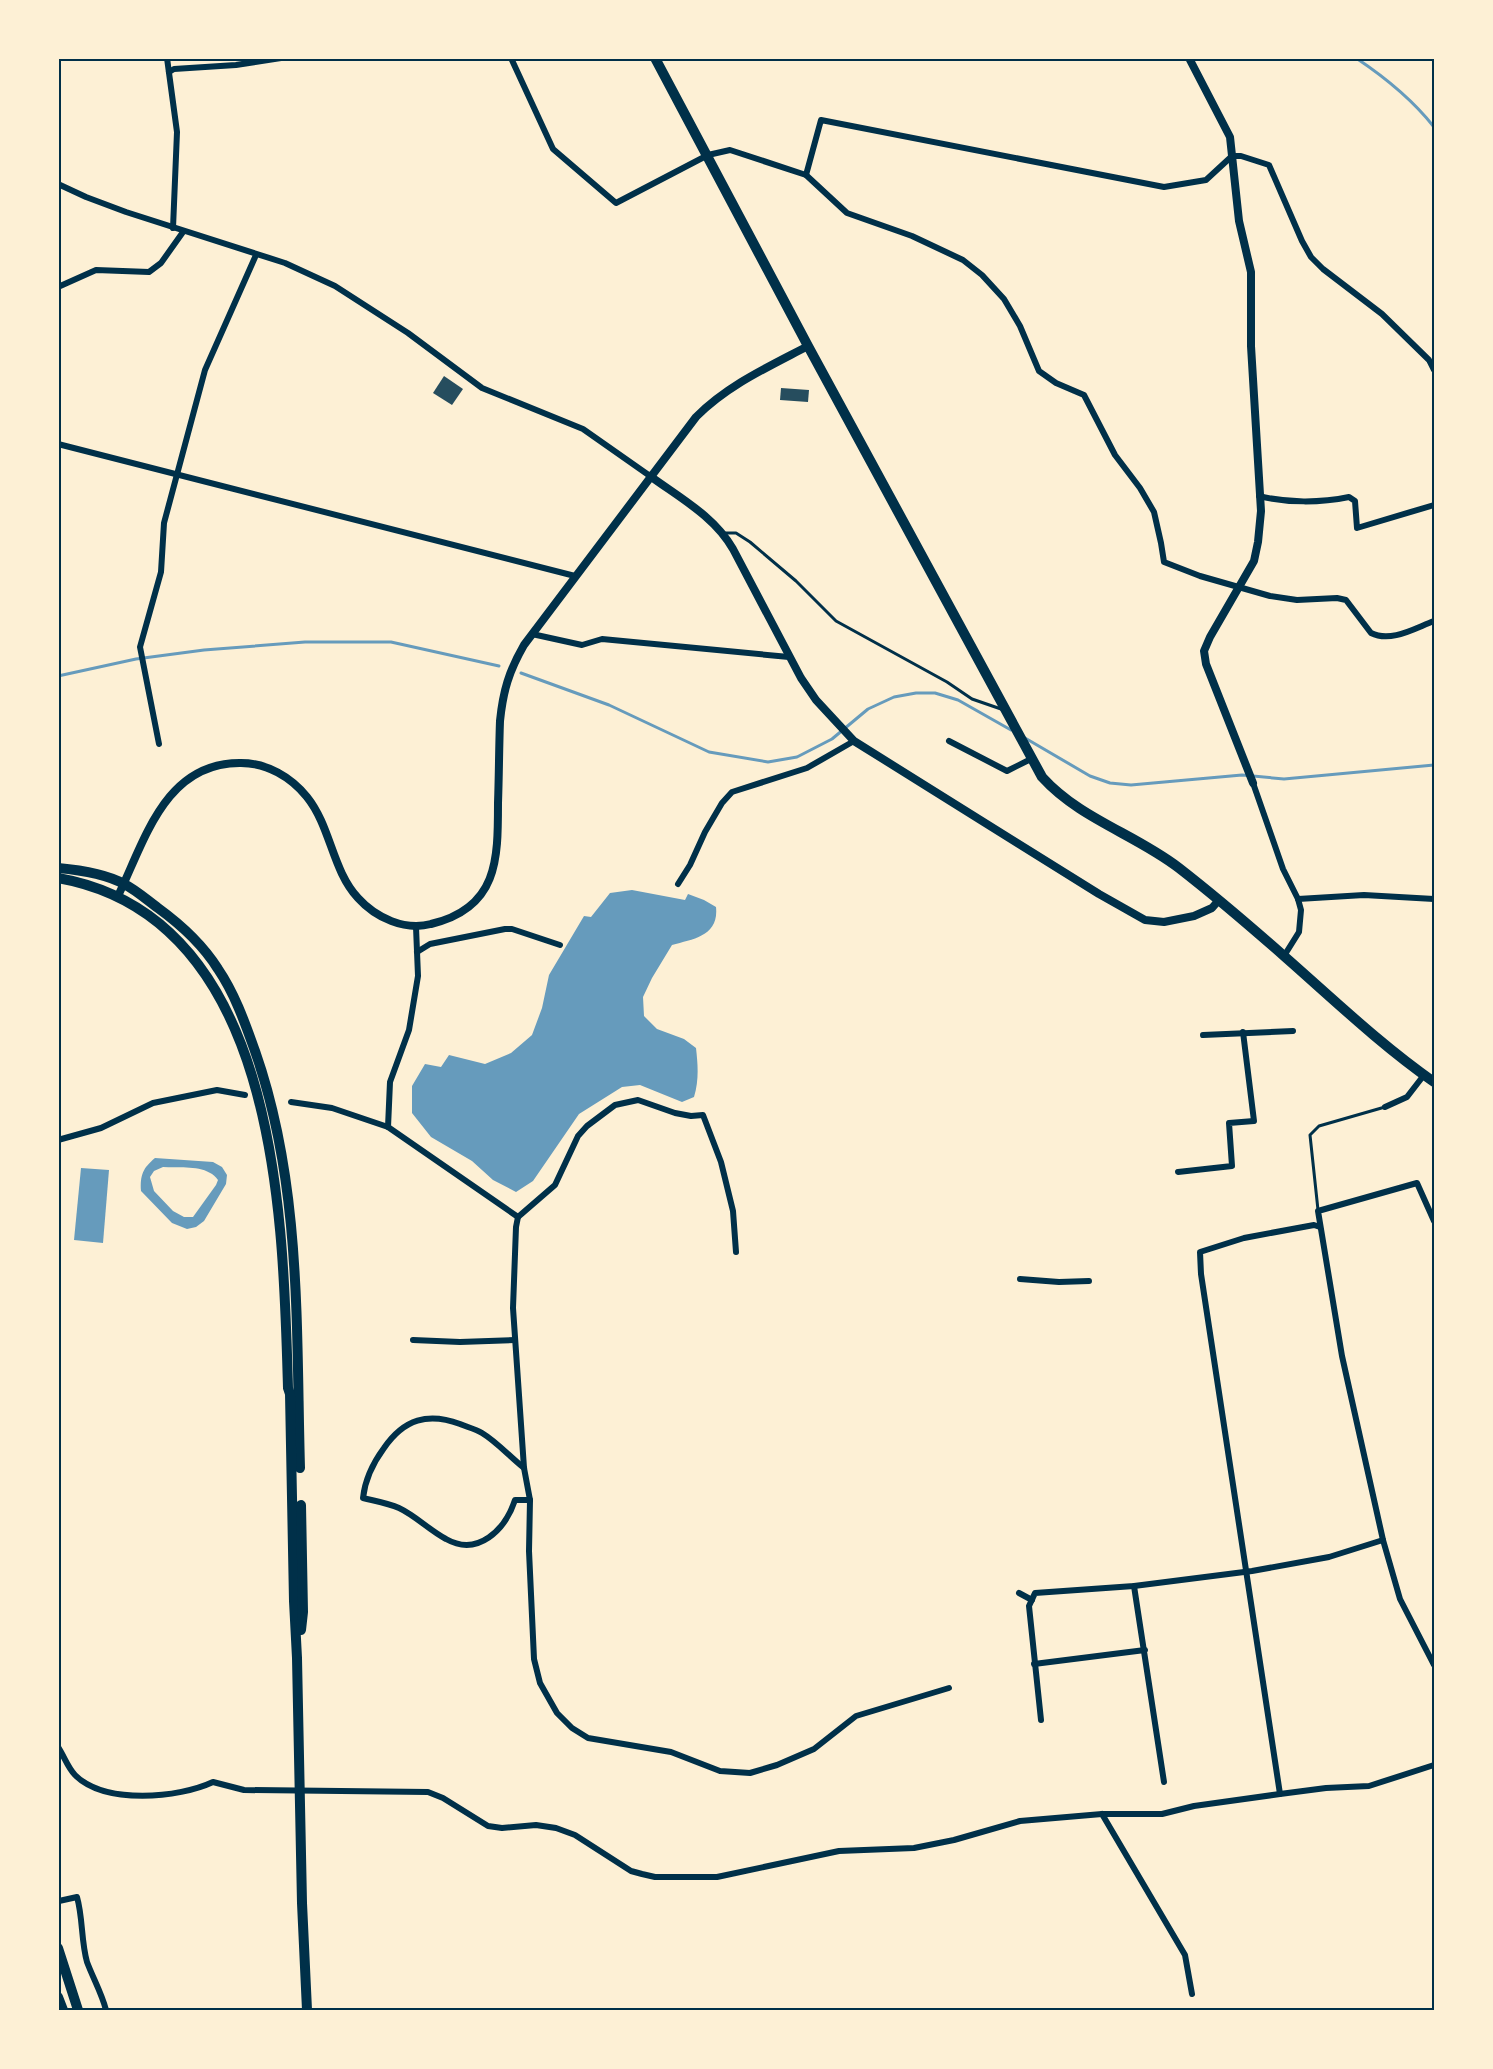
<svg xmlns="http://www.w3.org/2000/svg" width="1493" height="2069" font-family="'Archivo Narrow',sans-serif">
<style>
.water{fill:#669bbc;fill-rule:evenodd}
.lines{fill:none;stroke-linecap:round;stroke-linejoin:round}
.stream{stroke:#669bbc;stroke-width:3}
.building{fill:#264d5e}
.service{stroke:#003049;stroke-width:3}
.minor{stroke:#003049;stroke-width:6}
.tertiary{stroke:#003049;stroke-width:8}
.trunk{stroke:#003049;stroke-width:10}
.motorway{stroke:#003049;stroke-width:10}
.neatline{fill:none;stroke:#003049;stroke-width:2}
</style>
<rect width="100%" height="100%" fill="#fdf0d5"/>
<g class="water">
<path d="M632,890L685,900L688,894L704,900L716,907C719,936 694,939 672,945L652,978L643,997L644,1016L657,1029L684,1039L696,1048C698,1066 699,1080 694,1097L682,1102L640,1085L622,1087L579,1114L533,1181L516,1192L493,1180L472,1161L431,1137L412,1113V1086L425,1064L441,1067L449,1055L485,1064L511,1053L532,1035L542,1008L549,975L584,916L591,917L610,893Z"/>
<path d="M155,1158L213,1162L222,1167L227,1175L226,1184L204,1221L196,1227L187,1229L172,1223L141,1191C140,1175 143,1168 155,1158ZM163,1167C180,1168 207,1164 218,1180L216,1185L193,1217H184L173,1211L154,1191L150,1177L154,1171Z"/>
<polygon points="81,1168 109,1170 103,1243 74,1240"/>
</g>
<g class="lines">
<g class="stream">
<path d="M1356,58C1386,78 1412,99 1434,127"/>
<polyline points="521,673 609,705 709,752 768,762 797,757 832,739 868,709 894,697 916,693 935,693 958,700 1011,730"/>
<polyline points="58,676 136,659 204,650 305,642 391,642 499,666"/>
<polyline points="1025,738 1090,776 1110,783 1131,785 1242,775 1284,779 1434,765"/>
</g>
</g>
<g class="building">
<polygon points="444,376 463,389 452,405 433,393"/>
<polygon points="781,388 809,390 808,402 780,400"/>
</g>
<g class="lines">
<g class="service">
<polyline points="725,533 736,533 750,542 796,581 836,621 947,682 972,699 1001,709"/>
<polyline points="1318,1210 1310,1135 1319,1126 1385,1107"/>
</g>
<g class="minor">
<polyline points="167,58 177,132 173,228"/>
<path d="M511,58L553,149L616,203L708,155L730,150L806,175L847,213L912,236L963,260L982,275L1004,299L1020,326L1039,371L1056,383L1084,395L1115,455L1140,488L1154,512L1161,543L1164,562L1200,576L1270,596L1297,600L1337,598L1346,600L1371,633C1391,643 1415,628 1434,621"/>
<polyline points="169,72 174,69 236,65 281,58"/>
<polyline points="806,175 821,120 1164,187 1206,180 1232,156 1241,156 1269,165 1302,241 1311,257 1323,269 1382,314 1429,360 1434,370"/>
<polyline points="58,184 86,197 126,212 285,263 335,286 408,333 482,388 583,429 650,476"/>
<polyline points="58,287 96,270 149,272 161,263 183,232"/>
<polyline points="58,444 575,576"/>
<path d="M1259,496C1287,503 1320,503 1349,497L1355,501L1357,528L1434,505"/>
<polyline points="532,634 582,645 602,639 789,657"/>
<polyline points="949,741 1007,771 1031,759"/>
<polyline points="159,744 140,647 161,572 164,523 205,370 256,255"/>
<polyline points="1253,783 1283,869 1298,899 1301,910 1299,932 1284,956"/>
<polyline points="678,884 690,865 705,832 722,803 732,792 807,768 854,741"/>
<polyline points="1298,899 1364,895 1434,899"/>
<polyline points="417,952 430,944 505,929 512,929 560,945"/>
<polyline points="1203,1035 1293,1031"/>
<polyline points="291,1102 332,1108 388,1127 518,1217"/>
<polyline points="1385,1107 1407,1097 1424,1075"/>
<polyline points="388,1127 390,1082 409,1030 418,976 416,927"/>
<polyline points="58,1140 101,1128 153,1103 217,1090 245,1095"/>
<polyline points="1178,1172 1232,1166 1229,1123 1254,1121 1243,1032"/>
<polyline points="1434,1221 1417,1183 1318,1211 1342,1356 1383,1540 1400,1599 1434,1665"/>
<polyline points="736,1252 733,1211 721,1162 703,1115 691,1116 675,1113 638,1100 615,1105 587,1126 578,1136 555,1185 518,1217 516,1227 513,1308 524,1468 530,1500 529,1551 534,1659 540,1683 557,1713 572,1728 588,1738 671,1752 720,1771 750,1773 777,1765 814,1749 856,1716 949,1688"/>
<polyline points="1020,1279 1059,1282 1089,1281"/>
<polyline points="413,1340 460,1342 515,1340"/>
<path d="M524,1468C510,1457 497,1442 482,1433C475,1429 467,1427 460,1424C428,1412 404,1419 384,1448C373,1463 365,1479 363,1498C375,1501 388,1503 399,1508C416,1516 429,1530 446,1539C478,1557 505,1530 515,1500H530"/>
<polyline points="1134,1586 1164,1782"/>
<polyline points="1019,1593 1032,1600"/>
<polyline points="1034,1664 1145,1650"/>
<polyline points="1041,1720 1029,1606 1035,1593 1134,1586 1252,1571 1329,1557 1383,1540"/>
<path d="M58,1747C64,1756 68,1768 75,1775C105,1805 179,1798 213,1782L244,1790L428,1792L443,1798L488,1826L502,1828L536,1825L556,1828L575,1835L631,1871L642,1874L655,1877H717L839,1851L914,1848L954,1840L1020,1821L1102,1814H1162L1194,1806L1280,1794L1326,1788L1369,1786L1434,1765"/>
<polyline points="1280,1794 1201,1274 1200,1252 1244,1238 1314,1225 1320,1227"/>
<polyline points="1102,1814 1185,1955 1192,1994"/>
<path d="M59,1901L77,1897C83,1918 81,1941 87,1962C93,1978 102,1994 106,2010"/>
</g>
<g class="tertiary">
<polyline points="1189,58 1230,137 1239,221 1251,272 1251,346 1261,511 1258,542 1254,561 1210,637 1204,651 1206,664 1253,783"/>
<path d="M650,476C680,498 714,516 733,549L801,678L816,700L854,741L1099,894L1145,920L1164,922L1194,916L1212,908L1218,901"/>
<path d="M118,896C145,840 165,762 241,763C267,763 291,777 307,797C331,827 332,870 358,898C376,918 405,931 431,924C498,908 498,860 498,803C499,775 499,748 500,721C503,691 509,671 524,645L696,417C728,385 768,367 808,346"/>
</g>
<g class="trunk">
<path d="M655,58L808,346L1042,777C1080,819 1135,834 1179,868C1215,896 1250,926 1284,956C1333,999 1381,1045 1434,1082"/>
<path d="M58,868C80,870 106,874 124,884C136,890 147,900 158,908C180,924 203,945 218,969C235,994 245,1023 255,1051C302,1185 296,1328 300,1468"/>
<path d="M58,878C279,917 283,1215 288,1388L290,1394L294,1601L297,1658L302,1903L307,2010"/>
<polyline points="301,1505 303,1612 301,1630"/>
</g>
<g class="motorway">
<polyline points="58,1948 78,2010"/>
<polyline points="58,1997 63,2010"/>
</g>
</g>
<rect width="1493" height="2069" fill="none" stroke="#fdf0d5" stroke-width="120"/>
<rect x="60" y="60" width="1373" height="1949" class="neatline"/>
</svg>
